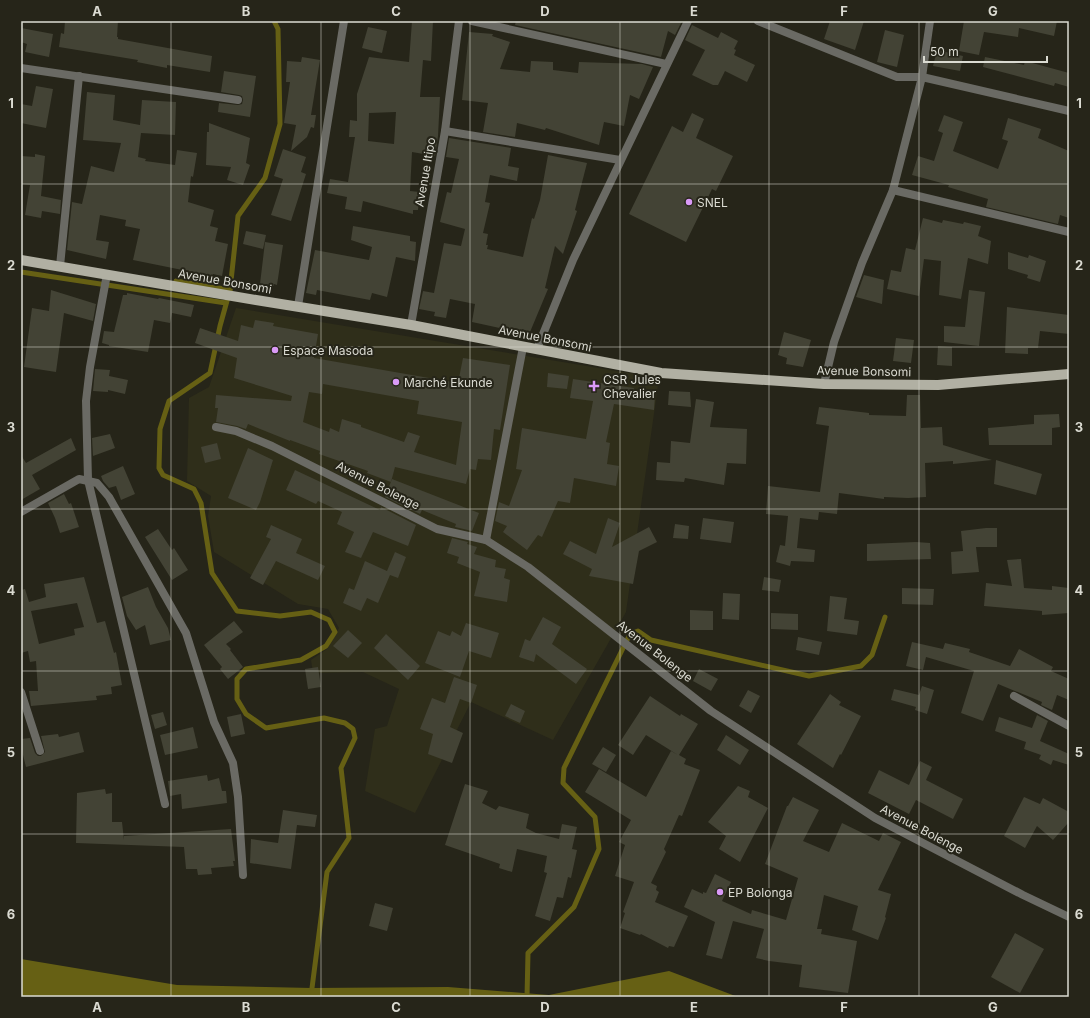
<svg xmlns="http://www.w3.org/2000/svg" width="1090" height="1018" font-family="Inter,sans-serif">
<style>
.built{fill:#2f2e1a}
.water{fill:#666014}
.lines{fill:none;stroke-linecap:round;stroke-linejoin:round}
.stream{stroke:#666014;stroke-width:5}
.building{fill:#434335;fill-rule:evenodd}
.minor{stroke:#6a6a64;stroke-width:8}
.primary{stroke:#b1b0a3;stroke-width:10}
.grid{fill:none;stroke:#dbdbd2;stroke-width:1;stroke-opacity:0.55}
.poi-dot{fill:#da9af7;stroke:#262519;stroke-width:1.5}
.labels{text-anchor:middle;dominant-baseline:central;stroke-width:4;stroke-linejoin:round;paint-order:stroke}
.street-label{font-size:12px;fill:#dbdbd2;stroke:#262519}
.poi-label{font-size:12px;fill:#dbdbd2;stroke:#262519;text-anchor:start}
.neatline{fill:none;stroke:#dbdbd2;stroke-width:1.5}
.grid-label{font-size:13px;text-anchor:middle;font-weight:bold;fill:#dbdbd2}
</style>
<rect width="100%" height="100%" fill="#262519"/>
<polygon class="built" points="236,308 659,378 626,612 553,740 471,702 415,813 365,791 375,729 387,726 399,689 363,672 313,673 311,660 327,649 339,628 328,609 298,604 214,552 208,516 211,496 187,481 189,398 209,387"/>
<polygon class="water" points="21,959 177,985 312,988 448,987 549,995 669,971 738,997 21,997"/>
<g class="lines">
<g class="stream">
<polyline points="274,21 278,29 280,124 265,178 238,216 230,290 220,326 210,373 169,401 160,429 159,468 163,475 194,489 201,503 212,573 237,611 280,616 311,612 329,620 335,632 326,646 301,660 246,669 237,679 237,699 246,714 266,728 324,718 345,723 353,729 355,738 341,768 349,838 327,872 312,988"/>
<polyline points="21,272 226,303"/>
<polyline points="176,281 230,290"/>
<polyline points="527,997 528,953 574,907 599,849 595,817 563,783 564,768 630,634 638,631 651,640 809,676 861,666 872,655 885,617"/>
</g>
</g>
<g class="building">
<polygon points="65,21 118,21 117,37 118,37 118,39 212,56 210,72 167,65 167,68 137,62 138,60 59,47 61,33 64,34"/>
<path d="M412,21H433L431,61L423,60L420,97H440L438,136L435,156L412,152L410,191L420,192L418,210H413V214L363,201L361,212L345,209L347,197L327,193L330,179L348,182L355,137H349L350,120L357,121V94L369,57L409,62ZM396,112L394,144L368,141L369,113Z"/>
<polygon points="516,21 682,21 675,35 668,31 661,57 515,25"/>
<polygon points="830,21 864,21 855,50 824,39"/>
<polygon points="964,21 1013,22 1057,21 1054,36 1019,28 1018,37 984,32 979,55 959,51"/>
<polygon points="692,25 718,38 721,32 738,41 734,49 736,50 734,55 755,65 747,82 725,71 718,85 713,85 692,75 705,50 685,40"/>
<polygon points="368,27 387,31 382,53 362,48"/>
<polygon points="21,28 53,34 49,57 25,52 27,44 21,42"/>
<polygon points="885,30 904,35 897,67 877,62"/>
<polygon points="469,32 493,34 492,36 510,42 500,69 530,72 531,61 553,62 553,70 578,73 579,62 642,64 653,67 639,99 630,95 624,126 604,122 599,145 546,128 545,130 517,123 515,137 483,132 488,103 462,100"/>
<polygon points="937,50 963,56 960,71 933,66"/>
<polygon points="302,57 320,60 311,115 316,115 314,128 311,127 307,137 291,151 296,125 284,123 290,82 286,82 287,61 301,62"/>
<polygon points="985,57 1024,65 1025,61 1069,73 1069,87 1055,83 1054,86 983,67"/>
<polygon points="224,71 256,76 250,117 218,112 219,103 238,105 242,104 243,100 242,96 239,95 221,92"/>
<polygon points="36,86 53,89 46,128 21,123 21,104 32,106"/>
<polygon points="87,92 115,95 113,120 140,125 142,100 176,102 175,135 141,133 138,157 146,159 145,161 175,165 177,150 197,153 193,177 191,176 188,202 214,210 210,226 218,228 215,241 228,244 222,276 213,274 212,276 133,260 140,229 125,226 126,220 100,215 96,240 109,242 106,259 67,250 72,202 82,204 91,166 114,172 121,143 83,140"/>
<polygon points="692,113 704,119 696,138 733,156 716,191 712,189 686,242 629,214 672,126 683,132"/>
<polygon points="944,115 963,122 953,151 998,169 1008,141 1002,139 1008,118 1041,129 1038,138 1069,151 1069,218 1060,215 1058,224 986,207 988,199 948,187 949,185 912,175 918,156 934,161 943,133 938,131"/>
<polygon points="209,123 250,138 246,163 250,165 243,185 227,180 231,167 206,165 207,132 209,132"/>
<polygon points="449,138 511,148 508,166 519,168 517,181 490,175 485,202 490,203 483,233 488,234 486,245 488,245 487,249 523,257 532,218 534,219 540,200 548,155 587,163 575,210 577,211 563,254 555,246 545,288 548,289 530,332 522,329 522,331 513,329 513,331 472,322 475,304 450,299 446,318 434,316 435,312 419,309 423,291 434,293 444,243 461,246 465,229 440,222 447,192 451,193 459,159 446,157"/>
<polygon points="283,149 306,157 301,172 306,174 291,221 271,215 283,179 274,176"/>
<polygon points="35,154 45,156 41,196 61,200 60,214 42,211 41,218 25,215 30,185 21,184 22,171 21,171 21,156 35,157"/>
<polygon points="923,218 942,223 943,220 963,224 964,222 981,226 978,236 991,241 988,264 968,258 961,299 939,295 941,261 924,259 919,296 887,289 891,270 901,272 906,248 915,250"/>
<polygon points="353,226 410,236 410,241 416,242 415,261 396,257 387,297 372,293 370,300 317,290 316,295 306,293 315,250 369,260 372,247 351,240"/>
<polygon points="246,231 266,235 263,249 243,244"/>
<polygon points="265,242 283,245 277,285 274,284 274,286 260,284"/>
<polygon points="1008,252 1028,258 1029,255 1046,261 1040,282 1027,278 1028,275 1008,269"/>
<polygon points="864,275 884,280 882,304 856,297"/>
<polygon points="51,290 96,304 93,321 64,313 56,372 24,367 32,308 49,311"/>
<polygon points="969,290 985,292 979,346 944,342 944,326 965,327"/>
<polygon points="127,293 158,299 159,298 194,305 191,317 172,313 170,323 154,320 148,352 109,346 109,345 102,343 104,331 114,332 123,295 127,295"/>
<polygon points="1007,307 1069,315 1069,334 1040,331 1038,348 1028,348 1028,354 1005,353"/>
<path d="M255,320L274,323L273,326L318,334L314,358L458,383L463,358L510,365L500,430L494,429L491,460L478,459L476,470L470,469L466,484L395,467L391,482L367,473L368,471L319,454L320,451L290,440V441L248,424L246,429L237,426L216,422L218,408H215L216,395L291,401L292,396L234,378L237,358L195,343L200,328L238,341L241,325L253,328ZM323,384L419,401L417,414L462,422L456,465L414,452L420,436L408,432L404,442L361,427V425L342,419L339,432L330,428L329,432L303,422L309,392L322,394Z"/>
<polygon points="784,332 811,340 803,367 786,364 787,358 778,355"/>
<polygon points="896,338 914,340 911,363 893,361"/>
<polygon points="938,346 952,347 952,366 937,365"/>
<polygon points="95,369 110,370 109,376 128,380 125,394 108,390 108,392 93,391"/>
<polygon points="548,373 569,376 567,389 547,387"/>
<polygon points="573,379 634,388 633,393 655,396 654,410 614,404 606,442 610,443 607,464 619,466 616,486 574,478 570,503 558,501 542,537 538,535 527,550 503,532 507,526 495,521 499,502 509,506 522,470 516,469 522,428 586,439 593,401 570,398"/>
<polygon points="669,391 690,392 691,407 668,405"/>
<polygon points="907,395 920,395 921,428 942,427 943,445 992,460 953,464 953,461 925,463 926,497 908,498 884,497 884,499 839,493 837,514 819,512 818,520 800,518 797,548 815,550 814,562 791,561 790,566 776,562 780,545 785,546 788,516 766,514 768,486 820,492 829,426 816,424 819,407 869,413 869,415 906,416"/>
<polygon points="696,399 714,402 710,427 747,429 746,464 727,463 724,485 685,478 684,482 656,480 657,462 670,463 671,441 690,443"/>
<polygon points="1059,414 1060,427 1052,428 1052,445 989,445 988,428 1034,424 1034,415"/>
<polygon points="110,434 115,448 93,456 92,438"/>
<polygon points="71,438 76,450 32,475 40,489 21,500 21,455 26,463"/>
<polygon points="217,443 221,459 205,463 201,447"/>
<polygon points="248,448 273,460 260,502 256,510 228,498"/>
<polygon points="996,460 1042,474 1036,495 994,484"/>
<polygon points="123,466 135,494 121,500 116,486 109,488 103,481 101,476"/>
<polygon points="295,470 380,510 381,507 416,525 408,546 373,532 361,558 345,552 354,532 337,524 342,512 318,501 316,504 286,490"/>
<polygon points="392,479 479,513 472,531 455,527 456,524 422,510 420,514 385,497"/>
<polygon points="64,494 69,504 71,503 79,527 60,533 55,518 48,503"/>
<polygon points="608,518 620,523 612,547 649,527 657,542 639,551 633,584 589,576 592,569 563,554 570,541 596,554"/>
<polygon points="703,518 734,522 731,543 700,539"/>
<polygon points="675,524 689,526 688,539 673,538"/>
<polygon points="271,525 302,539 296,553 325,566 318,580 276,561 263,585 250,578 271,539 266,537"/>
<polygon points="986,528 997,528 997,547 976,547 979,572 952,574 951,552 963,551 961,531"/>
<polygon points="158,529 172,550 174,548 188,570 172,580 145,537"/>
<polygon points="452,538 468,542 467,544 477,547 474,554 496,560 495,567 506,569 504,578 510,580 507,602 474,596 480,572 457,563 459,557 447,553"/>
<polygon points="916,542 930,543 931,559 867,561 867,544"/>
<polygon points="395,552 406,557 398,578 390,575 378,603 367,598 361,611 343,603 349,588 354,590 365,561 387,571"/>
<polygon points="1021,559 1024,588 1052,590 1052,586 1069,588 1069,613 1042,615 1042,611 984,606 986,583 1012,586 1007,560"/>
<path d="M84,577L97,623L105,621L114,653L116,652L122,685L111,687L112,694L96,696L97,700L31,706L29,691H38L36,661L30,662L28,651L21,653V590L25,589L29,602L46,597L44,584ZM77,603L84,627L74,629L75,635L39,644L31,611Z"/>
<polygon points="764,577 781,580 779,592 762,590"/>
<polygon points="148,587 156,607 168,628 171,640 150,645 145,625 136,630 127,616 122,597"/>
<polygon points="902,588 934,589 933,605 902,604"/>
<polygon points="723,593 740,594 739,620 722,619"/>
<polygon points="830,596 847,598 844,619 859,621 857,635 827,631"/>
<polygon points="690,610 713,611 713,630 690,630"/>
<polygon points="771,613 798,614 798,630 771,629"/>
<polygon points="543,617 561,627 552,644 587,669 576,684 536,654 534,662 519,657 525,639 530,641"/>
<polygon points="234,621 243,632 226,644 231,649 230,650 243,667 228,679 220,669 222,667 204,645"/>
<polygon points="466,623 499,633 491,658 469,651 460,677 425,663 438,631 450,636 452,631 461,636"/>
<polygon points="348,630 362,643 348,658 333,646"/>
<polygon points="386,634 420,666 408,680 374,648"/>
<polygon points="798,637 822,642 819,655 796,650"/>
<polygon points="912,642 943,649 945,643 970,649 969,652 1010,666 1019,649 1053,667 1051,671 1069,679 1069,700 1057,695 1052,710 1041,705 1042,702 998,684 983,721 961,713 974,671 926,657 923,670 906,666"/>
<polygon points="318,667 321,687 308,689 305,669"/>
<polygon points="699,669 718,679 711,691 693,681"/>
<polygon points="454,677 477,685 471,703 460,699 450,727 463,733 452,763 428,754 433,734 420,729 432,698 445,703"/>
<polygon points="922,686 934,690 927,714 915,710 916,707 891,700 894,689 919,695"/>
<polygon points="748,690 760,696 751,713 739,706"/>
<polygon points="830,694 841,702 839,705 861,716 841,755 840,754 833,768 797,744"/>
<polygon points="650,696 680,716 681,714 698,724 679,755 686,759 684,764 700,770 682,816 679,815 664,849 666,852 651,883 657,886 656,890 659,892 655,902 688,916 674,947 669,946 668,948 641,934 640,935 620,928 625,913 623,912 634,882 615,876 625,845 619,842 631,820 585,792 599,769 646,797 671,751 678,755 646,735 633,755 618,745"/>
<polygon points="511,704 525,711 520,723 505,716"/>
<polygon points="163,712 167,725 155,729 151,715"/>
<polygon points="241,714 245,734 231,737 227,717"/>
<polygon points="1037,715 1048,721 1040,741 1069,754 1069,765 1053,760 1051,765 1039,759 1041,755 1024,749 1026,742 995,731 999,717 1032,728"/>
<polygon points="193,727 198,748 165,755 160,735"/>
<polygon points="79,732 84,752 26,767 21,747 21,739 30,738 35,753 38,756 41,756 45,752 41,736 58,734 59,737"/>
<polygon points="726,735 749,750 740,765 717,750"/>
<polygon points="603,747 616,755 606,772 592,764"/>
<polygon points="920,761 932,767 926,780 963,799 953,819 916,800 909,814 868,793 879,770 909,785"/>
<polygon points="207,775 208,781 219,778 222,791 226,791 227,803 182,809 181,794 170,796 168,781"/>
<polygon points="465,784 488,791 482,803 496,810 499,806 529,814 526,828 536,833 559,839 562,824 577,827 572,849 577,850 571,878 568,877 563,898 557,897 550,921 535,916 547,873 544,872 547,856 517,849 512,872 499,868 500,864 445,845"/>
<polygon points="738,786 750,791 748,797 768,808 740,862 719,849 726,836 708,822"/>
<polygon points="105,789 106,794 112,793 112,822 122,822 124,840 124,836 231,829 235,861 233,861 234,866 211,868 212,874 198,875 197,869 186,869 184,847 76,843 77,793"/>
<polygon points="793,797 819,810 803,841 829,852 842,823 879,841 883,833 901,842 878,890 891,894 885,917 886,918 878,940 852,930 858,906 824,895 817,929 822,929 821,934 857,941 848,993 799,987 802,965 769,961 756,958 764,929 733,921 722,959 706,955 715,922 684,907 692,889 703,894 703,892 706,893 715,874 731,882 722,901 751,914 752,910 786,920 798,878 765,864 787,806 788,806"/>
<polygon points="1024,797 1040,804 1043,798 1069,812 1069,822 1053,840 1037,826 1025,848 1004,836"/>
<polygon points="283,810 317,815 315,827 297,825 291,869 250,863 251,839 278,843"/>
<polygon points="375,903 393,908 387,931 369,926"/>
<polygon points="1015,933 1044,949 1020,993 991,977"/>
</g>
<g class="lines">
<g class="minor">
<polyline points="472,21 666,64"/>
<polyline points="758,21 897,77 922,77 1069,111"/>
<polyline points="21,68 238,100"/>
<polyline points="445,131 620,160"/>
<polyline points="893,190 1069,232"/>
<polyline points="60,266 79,76"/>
<polyline points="107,274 90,367 86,401 88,480 165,804"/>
<polyline points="298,306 344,21"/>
<polyline points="411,325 445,131 459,21"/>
<polyline points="537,349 573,260 688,21"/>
<polyline points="824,384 834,342 862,263 893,190 922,77 930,21"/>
<polyline points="216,427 236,431 272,446 437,529 486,540 528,567 711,711 875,818 1023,895 1069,917"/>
<polyline points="21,512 79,479 97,483 109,497 186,633 214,722 233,763 238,797 243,875"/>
<polyline points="486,540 523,347"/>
<polyline points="21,692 40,751"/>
<polyline points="1014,696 1069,726"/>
</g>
<polyline class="primary" points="21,260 256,300 411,325 661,373 824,384 938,385 1069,374"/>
</g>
<path class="grid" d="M171,21V997M321,21V997M470,21V997M620,21V997M769,21V997M919,21V997M21,184H1069M21,347H1069M21,509H1069M21,671H1069M21,834H1069"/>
<g class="poi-dot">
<circle cx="689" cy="202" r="4"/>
<circle cx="275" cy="350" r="4"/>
<circle cx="396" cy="382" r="4"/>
<path d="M592 380h4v4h4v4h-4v4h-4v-4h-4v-4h4z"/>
<circle cx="720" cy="892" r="4"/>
</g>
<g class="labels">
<g class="street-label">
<text transform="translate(425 172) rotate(-80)">Avenue Itipo</text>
<text transform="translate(225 281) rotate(10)">Avenue Bonsomi</text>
<text transform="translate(545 338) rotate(11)">Avenue Bonsomi</text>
<text transform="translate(864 371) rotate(1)">Avenue Bonsomi</text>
<text transform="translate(378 485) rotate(27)">Avenue Bolenge</text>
<text transform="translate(655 651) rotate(38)">Avenue Bolenge</text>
<text transform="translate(922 829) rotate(28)">Avenue Bolenge</text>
</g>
<g class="poi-label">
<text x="697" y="202">SNEL</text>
<text x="283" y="350">Espace Masoda</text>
<text x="603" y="379">CSR Jules<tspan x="603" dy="14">Chevalier</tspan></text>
<text x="404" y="382">Marché Ekunde</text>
<text x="728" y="892">EP Bolonga</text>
</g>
</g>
<rect width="1090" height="1018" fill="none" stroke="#262519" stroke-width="44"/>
<path d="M924 56v6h123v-6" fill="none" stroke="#dbdbd2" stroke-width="2"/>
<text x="930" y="56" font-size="12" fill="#dbdbd2" stroke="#262519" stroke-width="3" paint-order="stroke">50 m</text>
<rect x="22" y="22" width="1046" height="974" class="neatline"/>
<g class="grid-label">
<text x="97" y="16">A</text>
<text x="246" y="16">B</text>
<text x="396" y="16">C</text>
<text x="545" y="16">D</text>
<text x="694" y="16">E</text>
<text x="844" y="16">F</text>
<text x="993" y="16">G</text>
<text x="11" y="108">1</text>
<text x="1079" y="108">1</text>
<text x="11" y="270">2</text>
<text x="1079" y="270">2</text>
<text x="11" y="432">3</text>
<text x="1079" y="432">3</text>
<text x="11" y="595">4</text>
<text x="1079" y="595">4</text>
<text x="11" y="757">5</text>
<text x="1079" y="757">5</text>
<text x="11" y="919">6</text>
<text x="1079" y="919">6</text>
<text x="97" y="1012">A</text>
<text x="246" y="1012">B</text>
<text x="396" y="1012">C</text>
<text x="545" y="1012">D</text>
<text x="694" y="1012">E</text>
<text x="844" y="1012">F</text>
<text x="993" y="1012">G</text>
</g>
</svg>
